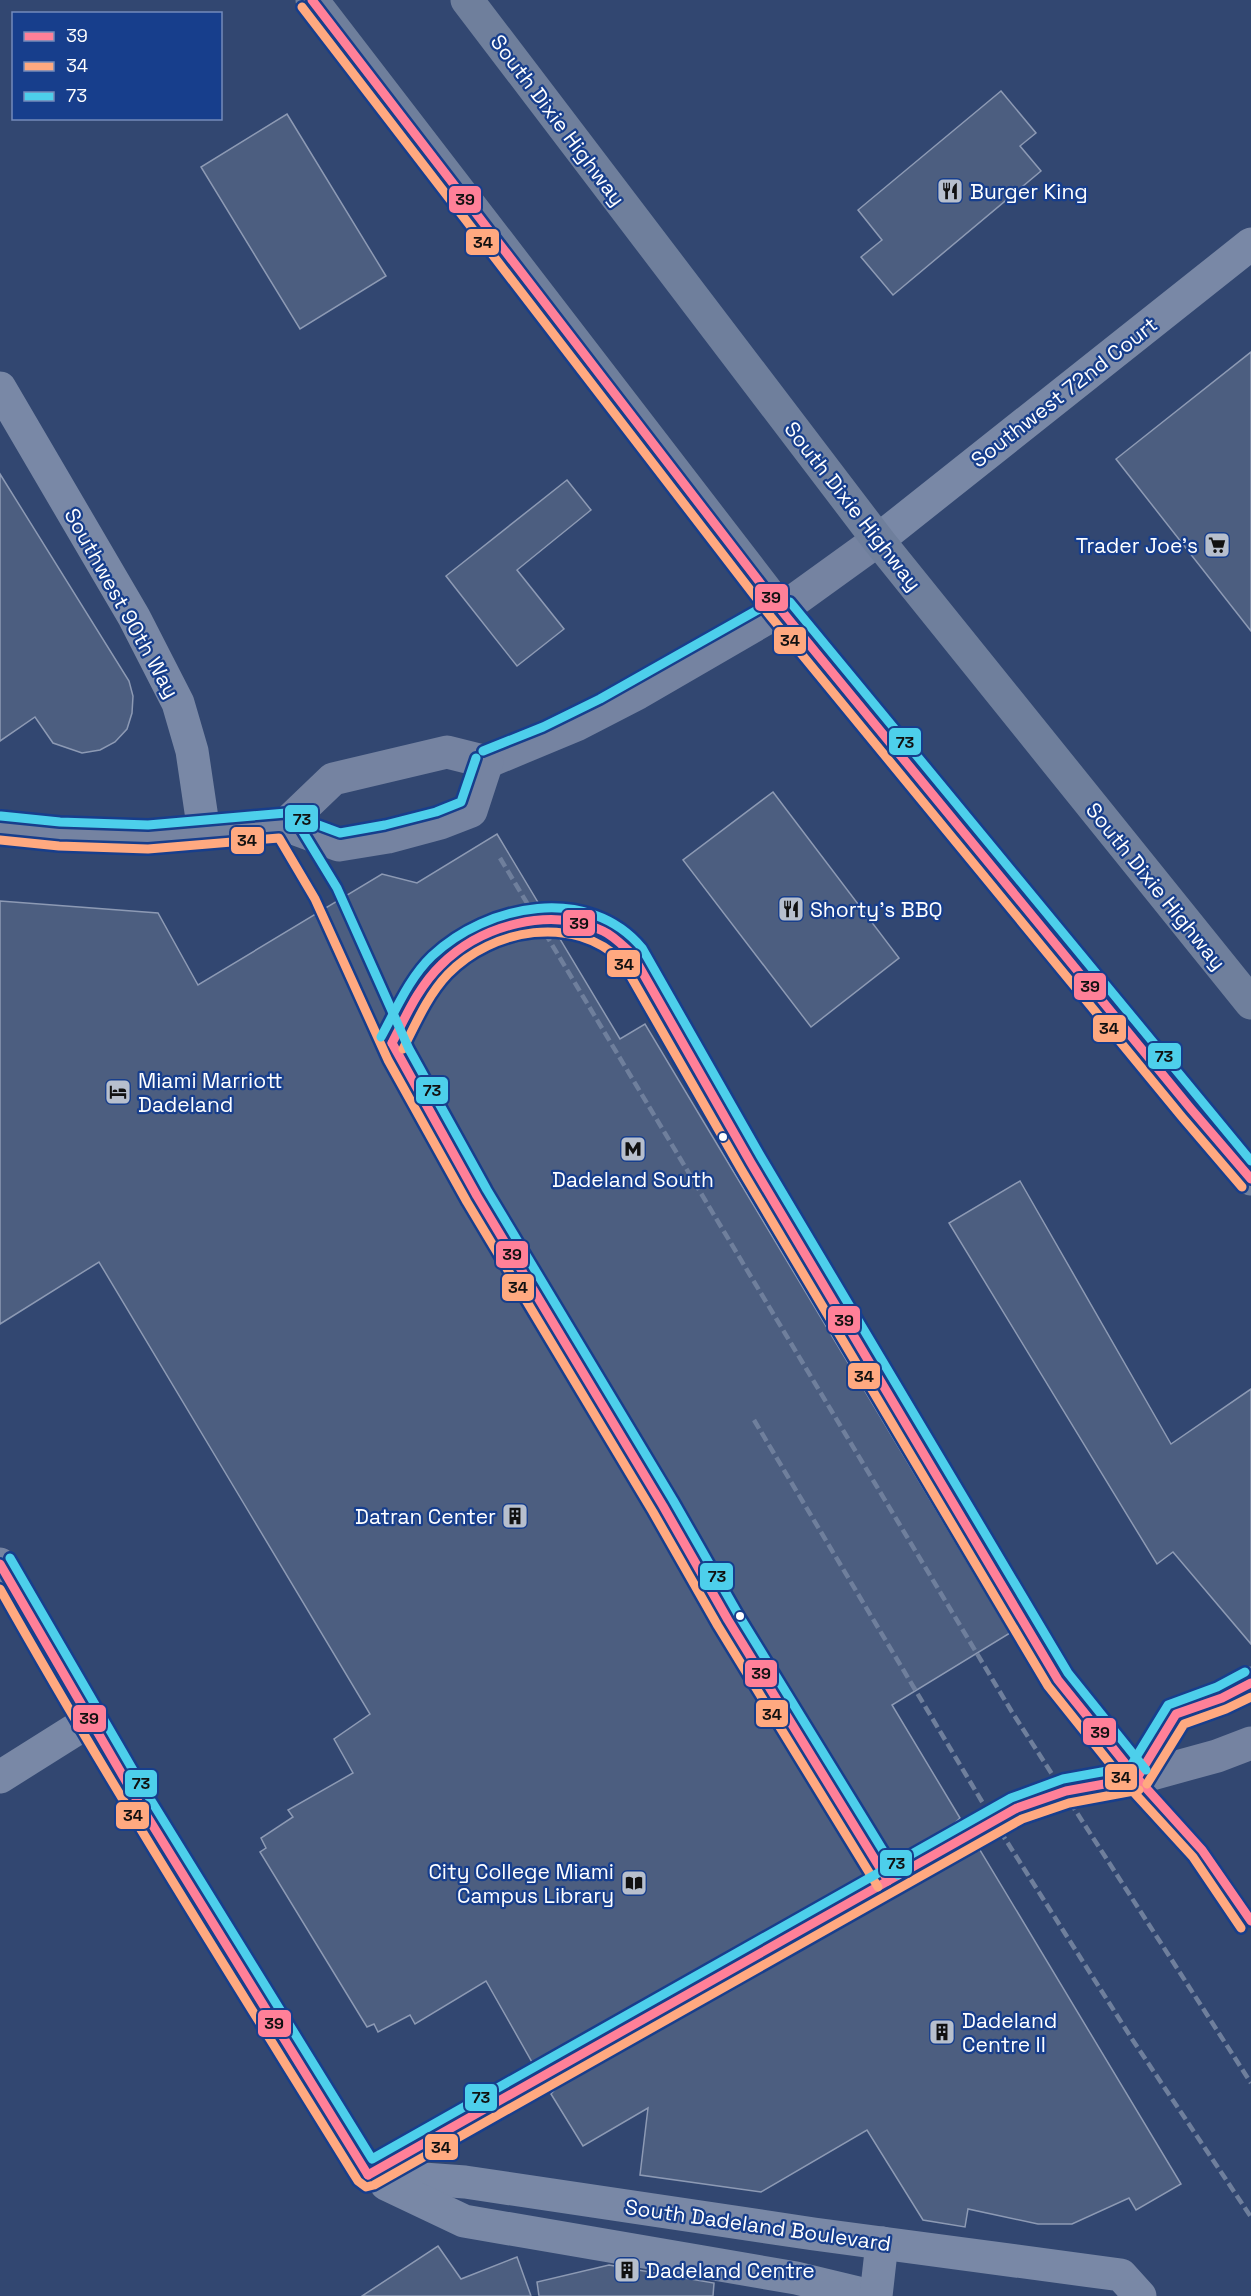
<svg xmlns="http://www.w3.org/2000/svg" width="1251" height="2296" font-family="'Space Grotesk',sans-serif">
<style>
.building{fill:#4c5e80;stroke:#8d9ab4;stroke-width:1.5}
.lines{fill:none;stroke-linecap:round;stroke-linejoin:round}
.secondary-tunnel{stroke:#516386;stroke-width:33;stroke-dasharray:33 16;stroke-linecap:butt}
.street{stroke:#7988a6;stroke-width:33}
.secondary{stroke:#7583a1;stroke-width:33}
.highway{stroke:#6f7f9c;stroke-width:33}
.rail{stroke:#6f7f9c;stroke-width:4.5;stroke-dasharray:10 4.5;stroke-linecap:butt}
.bus-1-casing{stroke:#173e8c;stroke-width:14}
.bus-2-casing{stroke:#173e8c;stroke-width:14}
.bus-3-casing{stroke:#173e8c;stroke-width:14}
.bus-1{stroke:#ff8098;stroke-width:9}
.bus-2{stroke:#ffa980;stroke-width:9}
.bus-3{stroke:#4dcfeb;stroke-width:9}
.bus-dot{fill:#fff;stroke:#173e8c;stroke-width:2}
.labels{text-anchor:middle;dominant-baseline:central;stroke-width:4.5;stroke-linejoin:round;paint-order:stroke}
.street-label{font-size:21px;fill:#fff;stroke:#173e8c}
.poi-label{font-size:21px;fill:#fff;stroke:#173e8c;text-anchor:start}
.line-badge{stroke:#173e8c;stroke-width:2}
.pale-badge-label{font-size:16px;text-anchor:middle;font-weight:bold;fill:#111}
</style>
<rect width="100%" height="100%" fill="#324771"/>
<g class="building">
<polygon points="1001,91 1036,133 1020,146 1041,171 893,295 861,257 882,240 858,210"/>
<polygon points="287,114 386,276 300,329 201,167"/>
<polygon points="1251,352 1251,631 1116,459"/>
<polygon points="0,474 129,681 133,696 132,713 127,729 115,742 100,750 82,753 53,743 35,717 0,741"/>
<polygon points="567,480 591,510 517,570 564,629 517,666 446,576"/>
<polygon points="773,792 899,958 811,1027 683,860"/>
<polygon points="497,834 620,1039 645,1024 1010,1633 892,1705 960,1818 954,1824 951,1833 954,1844 960,1850 969,1853 980,1850 1181,2184 1136,2210 1129,2198 1072,2224 1038,2224 968,2209 965,2227 923,2220 867,2130 761,2192 640,2175 648,2108 583,2146 551,2094 557,2087 560,2079 557,2068 550,2062 542,2059 532,2062 486,1981 415,2024 410,2015 378,2032 374,2024 367,2027 260,1852 266,1848 261,1838 293,1817 288,1810 353,1773 334,1739 370,1714 99,1262 0,1324 0,901 158,913 198,985 382,874 417,883"/>
<polygon points="1020,1181 1171,1444 1251,1389 1251,1644 1173,1552 1157,1564 949,1223"/>
<polygon points="438,2246 461,2279 517,2257 531,2296 362,2296"/>
<polygon points="609,2265 714,2283 713,2296 539,2296 537,2282"/>
</g>
<g class="lines">
<polyline class="secondary-tunnel" points="541,2078 970,1834"/>
<g class="street">
<polyline points="0,388 134,617 178,703 192,751 204,832"/>
<polyline points="878,540 1251,244"/>
<polyline points="0,1777 89,1721"/>
<polyline points="368,2175 465,2182 814,2234 1121,2275 1140,2296"/>
<polyline points="386,2184 464,2221 796,2278 871,2296"/>
<polyline points="876,2296 882,2243"/>
</g>
<g class="secondary">
<polyline points="285,825 333,779 447,752 487,762 576,725 638,693 781,610 878,540"/>
<polyline points="0,828 59,834 148,837 285,825 339,845 388,837 440,823 471,811 487,762"/>
<path d="M0,1564C114,1772 244,1972 368,2175L541,2078"/>
<polyline points="1137,1778 1176,1714 1222,1698 1251,1683"/>
<polyline points="970,1834 1017,1808 1053,1795 1137,1778 1217,1756 1251,1743"/>
</g>
<g class="highway">
<polyline points="312,0 781,610 1191,1109 1251,1179"/>
<polyline points="467,0 878,540 1251,1003"/>
</g>
<g class="rail">
<polyline points="500,858 1012,1712 1251,2083"/>
<polyline points="754,1420 990,1815 1132,2039 1251,2217"/>
</g>
<defs>
<g id="bus-1">
<polyline points="312,0 781,610 1191,1109 1251,1179"/>
<path d="M392,1043C406,1016 419,986 441,965C481,925 550,906 603,931C614,936 623,946 632,954L751,1163L1058,1680L1137,1778L1202,1850L1251,1921"/>
<polyline points="392,1043 477,1196 663,1506 728,1620 888,1881"/>
<polyline points="0,1564 134,1795 368,2175"/>
<polyline points="1137,1778 1176,1714 1222,1698 1251,1683"/>
<polyline points="368,2175 1017,1808 1066,1791 1137,1778"/>
</g>
<g id="bus-2">
<polyline points="302,7 771,617 1182,1117 1242,1187"/>
<polyline points="0,840 59,846 148,849 279,838 315,899 388,1060 467,1202 653,1512 718,1626 878,1887"/>
<path d="M403,1049C416,1023 428,995 448,974C493,928 574,914 622,961L741,1169L1048,1686L1128,1786L1193,1857L1241,1928"/>
<path d="M0,1589C113,1790 237,1985 358,2181L366,2187L374,2185L1022,1819L1069,1803L1139,1790"/>
<polyline points="1147,1784 1184,1724 1226,1709 1251,1697"/>
</g>
<g id="bus-3">
<polyline points="790,602 1251,1161"/>
<polyline points="483,751 543,727 600,699 775,600"/>
<polyline points="1,816 60,822 148,825 286,813 340,833 385,825 436,812 461,802 476,758"/>
<polyline points="295,819 337,888 409,1049 487,1190 673,1500 738,1614 898,1875"/>
<path d="M381,1037C396,1010 409,978 432,956C487,904 589,884 642,948L761,1157L1068,1673L1146,1770"/>
<polyline points="10,1558 144,1789 372,2159 1011,1798 1063,1779 1135,1766"/>
<polyline points="1127,1772 1168,1705 1217,1687 1245,1672"/>
</g>
</defs>
<use href="#bus-1" class="bus-1-casing"/>
<use href="#bus-2" class="bus-2-casing"/>
<use href="#bus-3" class="bus-3-casing"/>
<use href="#bus-1" class="bus-1"/>
<use href="#bus-2" class="bus-2"/>
<use href="#bus-3" class="bus-3"/>
</g>
<defs>
<symbol id="restaurant-square" viewBox="-11 -11 22 22"><rect x="-9" y="-9" width="18" height="18" rx="4" fill="#b7bfcd" stroke="#173e8c"/><path d="M-5-6h1v4h1v-4h1v4h1v-4h1v5L-1.5 .5V6h-2V.5L-5-1ZM5-6V6H3V1.5H1.5Q1.5-4 5-6Z" fill="#111"/></symbol>
<symbol id="supermarket-square" viewBox="-11 -11 22 22"><rect x="-9" y="-9" width="18" height="18" rx="4" fill="#b7bfcd" stroke="#173e8c"/><path d="M-6-5.5h2.5l.6 2H6L4.5 2H-2.5L-4.4-4H-6ZM-1.5 3.2a1.3 1.3 0 1 0 .1 0ZM3 3.2a1.3 1.3 0 1 0 .1 0Z" fill="#111"/></symbol>
<symbol id="hotel-square" viewBox="-11 -11 22 22"><rect x="-9" y="-9" width="18" height="18" rx="4" fill="#b7bfcd" stroke="#173e8c"/><path d="M-6-4.5h1.5V1H6V5H4.5V3h-9V5H-6ZM-4 0a1.8 1.8 0 1 1 3.6 0ZM.5 0V-2.5h3Q6-2.5 6 0Z" fill="#111"/></symbol>
<symbol id="metro-square" viewBox="-11 -11 22 22"><rect x="-9" y="-9" width="18" height="18" rx="4" fill="#b7bfcd" stroke="#173e8c"/><path d="M-5.5 5V-5H-3L0 0L3-5H5.5V5H3V-.5L0 4L-3-.5V5Z" fill="#111"/></symbol>
<symbol id="building-square" viewBox="-11 -11 22 22"><rect x="-9" y="-9" width="18" height="18" rx="4" fill="#b7bfcd" stroke="#173e8c"/><path d="M-4-6H4V6H1V3H-1V6H-4ZM-2.5-4.3h1.7v1.8h-1.7ZM.8-4.3h1.7v1.8H.8ZM-2.5-1h1.7V.8h-1.7ZM.8-1h1.7V.8H.8Z" fill="#111"/></symbol>
<symbol id="library-square" viewBox="-11 -11 22 22"><rect x="-9" y="-9" width="18" height="18" rx="4" fill="#b7bfcd" stroke="#173e8c"/><path d="M-6-4Q-3-5.5-.7-3.5V5Q-3 3-6 4ZM6-4Q3-5.5 .7-3.5V5Q3 3 6 4Z" fill="#111"/></symbol>
</defs>
<g fill-rule="evenodd">
<use href="#restaurant-square" x="935" y="176" width="30" height="30"/>
<use href="#supermarket-square" x="1202" y="530" width="30" height="30"/>
<use href="#restaurant-square" x="776" y="894" width="30" height="30"/>
<use href="#hotel-square" x="103" y="1077" width="30" height="30"/>
<use href="#metro-square" x="618" y="1134" width="30" height="30"/>
<use href="#building-square" x="500" y="1501" width="30" height="30"/>
<use href="#library-square" x="619" y="1868" width="30" height="30"/>
<use href="#building-square" x="927" y="2017" width="30" height="30"/>
<use href="#building-square" x="612" y="2255" width="30" height="30"/>
</g>
<g class="bus-dot">
<circle cx="723" cy="1137" r="5"/>
<circle cx="740" cy="1616" r="5"/>
</g>
<g class="labels">
<g class="street-label">
<text transform="translate(558 120) rotate(53)">South Dixie Highway</text>
<text transform="translate(1064 392) rotate(-38)">Southwest 72nd Court</text>
<text transform="translate(853 506) rotate(52)">South Dixie Highway</text>
<text transform="translate(122 603) rotate(61)">Southwest 90th Way</text>
<text transform="translate(1156 886) rotate(51)">South Dixie Highway</text>
<text transform="translate(758 2225) rotate(8)">South Dadeland Boulevard</text>
</g>
<g class="poi-label">
<text x="970" y="191">Burger King</text>
<text x="1198" y="545" text-anchor="end">Trader Joe's</text>
<text x="810" y="909">Shorty's BBQ</text>
<text x="138" y="1080">Miami Marriott<tspan x="138" dy="24">Dadeland</tspan></text>
<text x="633" y="1179" text-anchor="middle">Dadeland South</text>
<text x="496" y="1516" text-anchor="end">Datran Center</text>
<text x="614" y="1871" text-anchor="end">City College Miami<tspan x="614" dy="24">Campus Library</tspan></text>
<text x="962" y="2020">Dadeland<tspan x="962" dy="24">Centre II</tspan></text>
<text x="646" y="2270">Dadeland Centre</text>
</g>
</g>
<g class="line-badge">
<rect x="448" y="185" width="34" height="29" rx="6" fill="#ff8098"/>
<rect x="465" y="228" width="35" height="28" rx="6" fill="#ffa980"/>
<rect x="754" y="583" width="35" height="29" rx="6" fill="#ff8098"/>
<rect x="773" y="626" width="34" height="29" rx="6" fill="#ffa980"/>
<rect x="888" y="727" width="34" height="29" rx="6" fill="#4dcfeb"/>
<rect x="284" y="804" width="35" height="29" rx="6" fill="#4dcfeb"/>
<rect x="230" y="826" width="35" height="29" rx="6" fill="#ffa980"/>
<rect x="562" y="909" width="34" height="28" rx="6" fill="#ff8098"/>
<rect x="606" y="949" width="35" height="29" rx="6" fill="#ffa980"/>
<rect x="1073" y="972" width="34" height="29" rx="6" fill="#ff8098"/>
<rect x="1092" y="1014" width="35" height="29" rx="6" fill="#ffa980"/>
<rect x="1147" y="1042" width="35" height="28" rx="6" fill="#4dcfeb"/>
<rect x="415" y="1076" width="34" height="29" rx="6" fill="#4dcfeb"/>
<rect x="495" y="1240" width="34" height="29" rx="6" fill="#ff8098"/>
<rect x="501" y="1273" width="34" height="29" rx="6" fill="#ffa980"/>
<rect x="827" y="1305" width="34" height="29" rx="6" fill="#ff8098"/>
<rect x="847" y="1362" width="34" height="28" rx="6" fill="#ffa980"/>
<rect x="699" y="1562" width="35" height="29" rx="6" fill="#4dcfeb"/>
<rect x="744" y="1659" width="34" height="29" rx="6" fill="#ff8098"/>
<rect x="755" y="1699" width="34" height="29" rx="6" fill="#ffa980"/>
<rect x="72" y="1704" width="35" height="29" rx="6" fill="#ff8098"/>
<rect x="1082" y="1717" width="35" height="29" rx="6" fill="#ff8098"/>
<rect x="1104" y="1763" width="34" height="28" rx="6" fill="#ffa980"/>
<rect x="124" y="1769" width="34" height="29" rx="6" fill="#4dcfeb"/>
<rect x="115" y="1801" width="35" height="29" rx="6" fill="#ffa980"/>
<rect x="879" y="1849" width="34" height="28" rx="6" fill="#4dcfeb"/>
<rect x="257" y="2009" width="35" height="29" rx="6" fill="#ff8098"/>
<rect x="464" y="2083" width="34" height="29" rx="6" fill="#4dcfeb"/>
<rect x="424" y="2133" width="35" height="28" rx="6" fill="#ffa980"/>
</g>
<g class="pale-badge-label">
<text x="465" y="205">39</text>
<text x="483" y="248">34</text>
<text x="771" y="603">39</text>
<text x="790" y="646">34</text>
<text x="905" y="748">73</text>
<text x="302" y="825">73</text>
<text x="247" y="846">34</text>
<text x="579" y="929">39</text>
<text x="624" y="970">34</text>
<text x="1090" y="992">39</text>
<text x="1109" y="1034">34</text>
<text x="1164" y="1062">73</text>
<text x="432" y="1096">73</text>
<text x="512" y="1260">39</text>
<text x="518" y="1293">34</text>
<text x="844" y="1326">39</text>
<text x="864" y="1382">34</text>
<text x="717" y="1582">73</text>
<text x="761" y="1679">39</text>
<text x="772" y="1720">34</text>
<text x="89" y="1724">39</text>
<text x="1100" y="1738">39</text>
<text x="1121" y="1783">34</text>
<text x="141" y="1789">73</text>
<text x="133" y="1821">34</text>
<text x="896" y="1869">73</text>
<text x="274" y="2029">39</text>
<text x="481" y="2103">73</text>
<text x="441" y="2153">34</text>
</g>
<rect x="12" y="12" width="210" height="108" fill="#173e8c" stroke="#748bba" stroke-width="1.5"/>
<rect x="24" y="32" width="30" height="9" fill="#ff8098" stroke="#748bba" stroke-width="1.5"/>
<text x="66" y="42" font-size="18" fill="#ffffff">39</text>
<rect x="24" y="62" width="30" height="9" fill="#ffa980" stroke="#748bba" stroke-width="1.5"/>
<text x="66" y="72" font-size="18" fill="#ffffff">34</text>
<rect x="24" y="92" width="30" height="9" fill="#4dcfeb" stroke="#748bba" stroke-width="1.5"/>
<text x="66" y="102" font-size="18" fill="#ffffff">73</text>
</svg>
